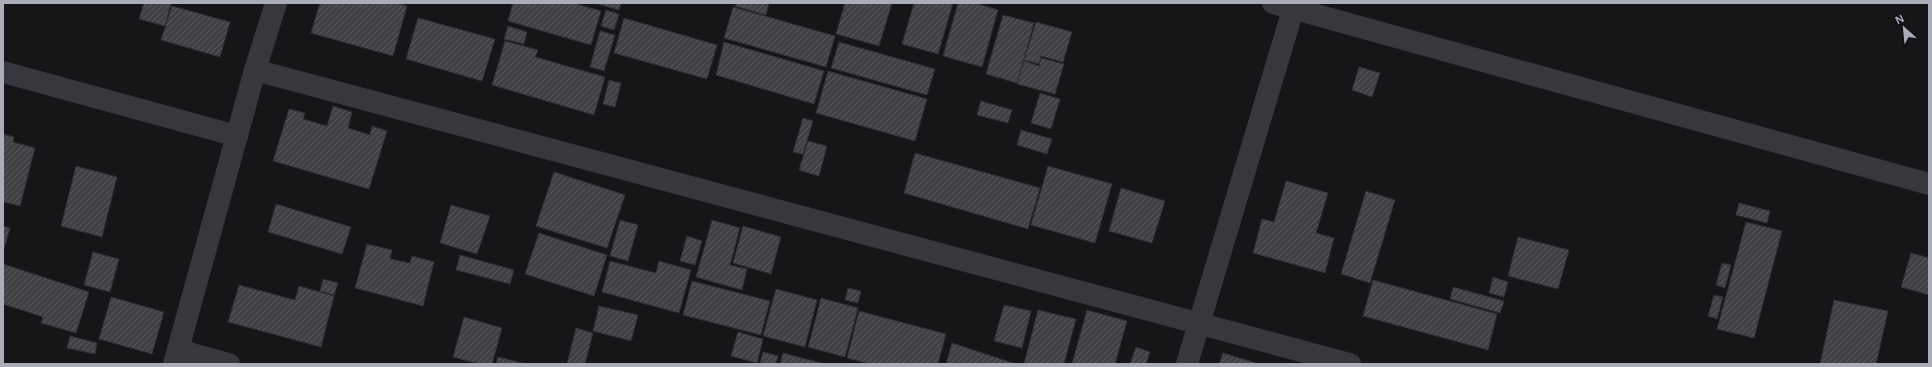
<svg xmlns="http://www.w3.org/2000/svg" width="1932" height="367" font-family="Helvetica,sans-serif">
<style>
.building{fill:url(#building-hatch);stroke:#303034}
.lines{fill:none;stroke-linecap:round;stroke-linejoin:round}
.street{stroke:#37383d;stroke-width:22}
</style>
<defs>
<pattern id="building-hatch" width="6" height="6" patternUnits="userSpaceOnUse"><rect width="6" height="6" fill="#404145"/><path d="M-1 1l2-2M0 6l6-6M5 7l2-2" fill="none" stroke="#595a5e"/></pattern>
</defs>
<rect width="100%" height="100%" fill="#161618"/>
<g class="building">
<polygon points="144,3 171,3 165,26 139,19"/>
<polygon points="320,3 397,3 407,6 393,56 311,33"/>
<polygon points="513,3 573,3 601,11 591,45 508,21"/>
<polygon points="594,3 621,3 619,10"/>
<polygon points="736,3 769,3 766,15 735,6"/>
<polygon points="845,3 892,3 879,46 836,34"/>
<polygon points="914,3 953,3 938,54 902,44"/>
<polygon points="958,3 975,3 998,10 982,67 943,56"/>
<polygon points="172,6 230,22 220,57 161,40"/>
<polygon points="733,7 835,36 826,67 724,38"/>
<polygon points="606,10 619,14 614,30 601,26"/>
<polygon points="1003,15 1034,23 1017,83 986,74"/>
<polygon points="418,18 495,39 482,81 406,59"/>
<polygon points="624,18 717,45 707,79 614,53"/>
<polygon points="1036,22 1072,32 1063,62 1041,56 1039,64 1024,60"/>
<polygon points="508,26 527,32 524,44 504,39"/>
<polygon points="600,31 615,35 604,71 590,67"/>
<polygon points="505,41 538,50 535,57 605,77 594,115 492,85"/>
<polygon points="724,42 824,71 814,104 716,75"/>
<polygon points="839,42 935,69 927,95 831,68"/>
<polygon points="1041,58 1064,64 1055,94 1017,84 1024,61 1039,66"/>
<polygon points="1359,67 1380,73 1372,97 1352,90"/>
<polygon points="828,71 927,99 915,141 816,113"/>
<polygon points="609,80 621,83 615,107 603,104"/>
<polygon points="1040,93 1060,99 1051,129 1031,123"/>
<polygon points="981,101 1012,110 1008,123 977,115"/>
<polygon points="333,106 352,112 348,128 370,135 372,126 387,131 369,189 273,161 289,109 305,113 303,119 327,126"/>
<polygon points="803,118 813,121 803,154 793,152"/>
<polygon points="1021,130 1052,139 1047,154 1017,145"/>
<polygon points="3,134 14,137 13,142 35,148 20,206 3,202"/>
<polygon points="808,141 827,146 819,176 799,170"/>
<polygon points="915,153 1040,188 1028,229 904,193"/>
<polygon points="76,166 117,177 102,237 61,226"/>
<polygon points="1048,166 1112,184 1095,243 1031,225"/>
<polygon points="554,172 625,195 607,248 536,226"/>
<polygon points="1286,181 1328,193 1316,233 1334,238 1325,273 1253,253 1262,219 1274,222"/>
<polygon points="1121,188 1165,201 1152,243 1109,231"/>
<polygon points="1366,191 1395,200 1370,283 1341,274"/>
<polygon points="1739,203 1770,211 1767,223 1736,215"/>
<polygon points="276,204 351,227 342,254 268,232"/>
<polygon points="451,205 490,216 477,254 440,243"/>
<polygon points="620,220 638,225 628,261 610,256"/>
<polygon points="712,220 740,228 730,265 747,269 742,290 696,277"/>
<polygon points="1746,222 1782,231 1754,338 1717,329"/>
<polygon points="3,226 10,228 3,252"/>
<polygon points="743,226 781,237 771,274 733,263"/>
<polygon points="539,233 607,255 594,296 525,274"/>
<polygon points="687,236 702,241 695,265 680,261"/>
<polygon points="1518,237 1569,250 1558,289 1508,276"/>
<polygon points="367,244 392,250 390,259 410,263 412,256 434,262 423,306 355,288"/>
<polygon points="93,252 119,259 110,292 84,285"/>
<polygon points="1911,253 1929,258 1929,295 1901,287"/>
<polygon points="460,255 514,270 510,284 456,270"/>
<polygon points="610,261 656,273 659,261 691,270 679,313 602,292"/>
<polygon points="1722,263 1731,265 1725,288 1716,285"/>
<polygon points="3,264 89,292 76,333 41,323 43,317 3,304"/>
<polygon points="1493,277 1508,282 1504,297 1489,293"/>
<polygon points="323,279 338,283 334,295 320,291"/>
<polygon points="1373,280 1497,314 1488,350 1363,316"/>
<polygon points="692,281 770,301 761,335 683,315"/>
<polygon points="239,285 295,300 299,286 334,296 321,347 228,322"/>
<polygon points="1453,287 1504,301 1500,313 1450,299"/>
<polygon points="848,288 861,291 858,303 845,300"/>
<polygon points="776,289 817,300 805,347 763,336"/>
<polygon points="1714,295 1723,297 1717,319 1708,316"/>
<polygon points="111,297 164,312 152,354 99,339"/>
<polygon points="821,298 858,308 845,357 808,347"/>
<polygon points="1834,300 1888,311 1876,364 1820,364"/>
<polygon points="1004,305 1031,311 1022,348 994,341"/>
<polygon points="599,306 638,315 631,341 593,331"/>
<polygon points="1038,310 1076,319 1064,364 1024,364"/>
<polygon points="1087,310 1127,321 1115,364 1072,364"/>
<polygon points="859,311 946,334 938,364 871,364 847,358"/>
<polygon points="464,317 502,328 492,364 480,364 453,357"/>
<polygon points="576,328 593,333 585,364 567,364"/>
<polygon points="738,332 763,339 757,363 731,356"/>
<polygon points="70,336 97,343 95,354 67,348"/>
<polygon points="952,343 1016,364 946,364"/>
<polygon points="1136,347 1150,352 1146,364 1130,364"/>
<polygon points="763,352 778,356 776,364 760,364"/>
<polygon points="783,353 825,364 780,364"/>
<polygon points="1223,353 1260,364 1219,364"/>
<polygon points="498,357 526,364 496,364"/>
</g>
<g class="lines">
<g class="street">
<polyline points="1273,3 1929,184"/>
<polyline points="255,70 1350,364"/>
<polyline points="3,72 237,136"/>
<polyline points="178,350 229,364"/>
<polyline points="174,364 255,70 276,3"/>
<polyline points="1187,364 1295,3"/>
</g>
</g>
<rect width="1932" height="367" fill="none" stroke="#a8adb8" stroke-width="8"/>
<g transform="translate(1904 28) rotate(333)" stroke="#111113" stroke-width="3" paint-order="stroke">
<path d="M0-3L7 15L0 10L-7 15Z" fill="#a8adb8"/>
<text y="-6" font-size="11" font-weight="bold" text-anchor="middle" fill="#a8adb8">N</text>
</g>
</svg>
